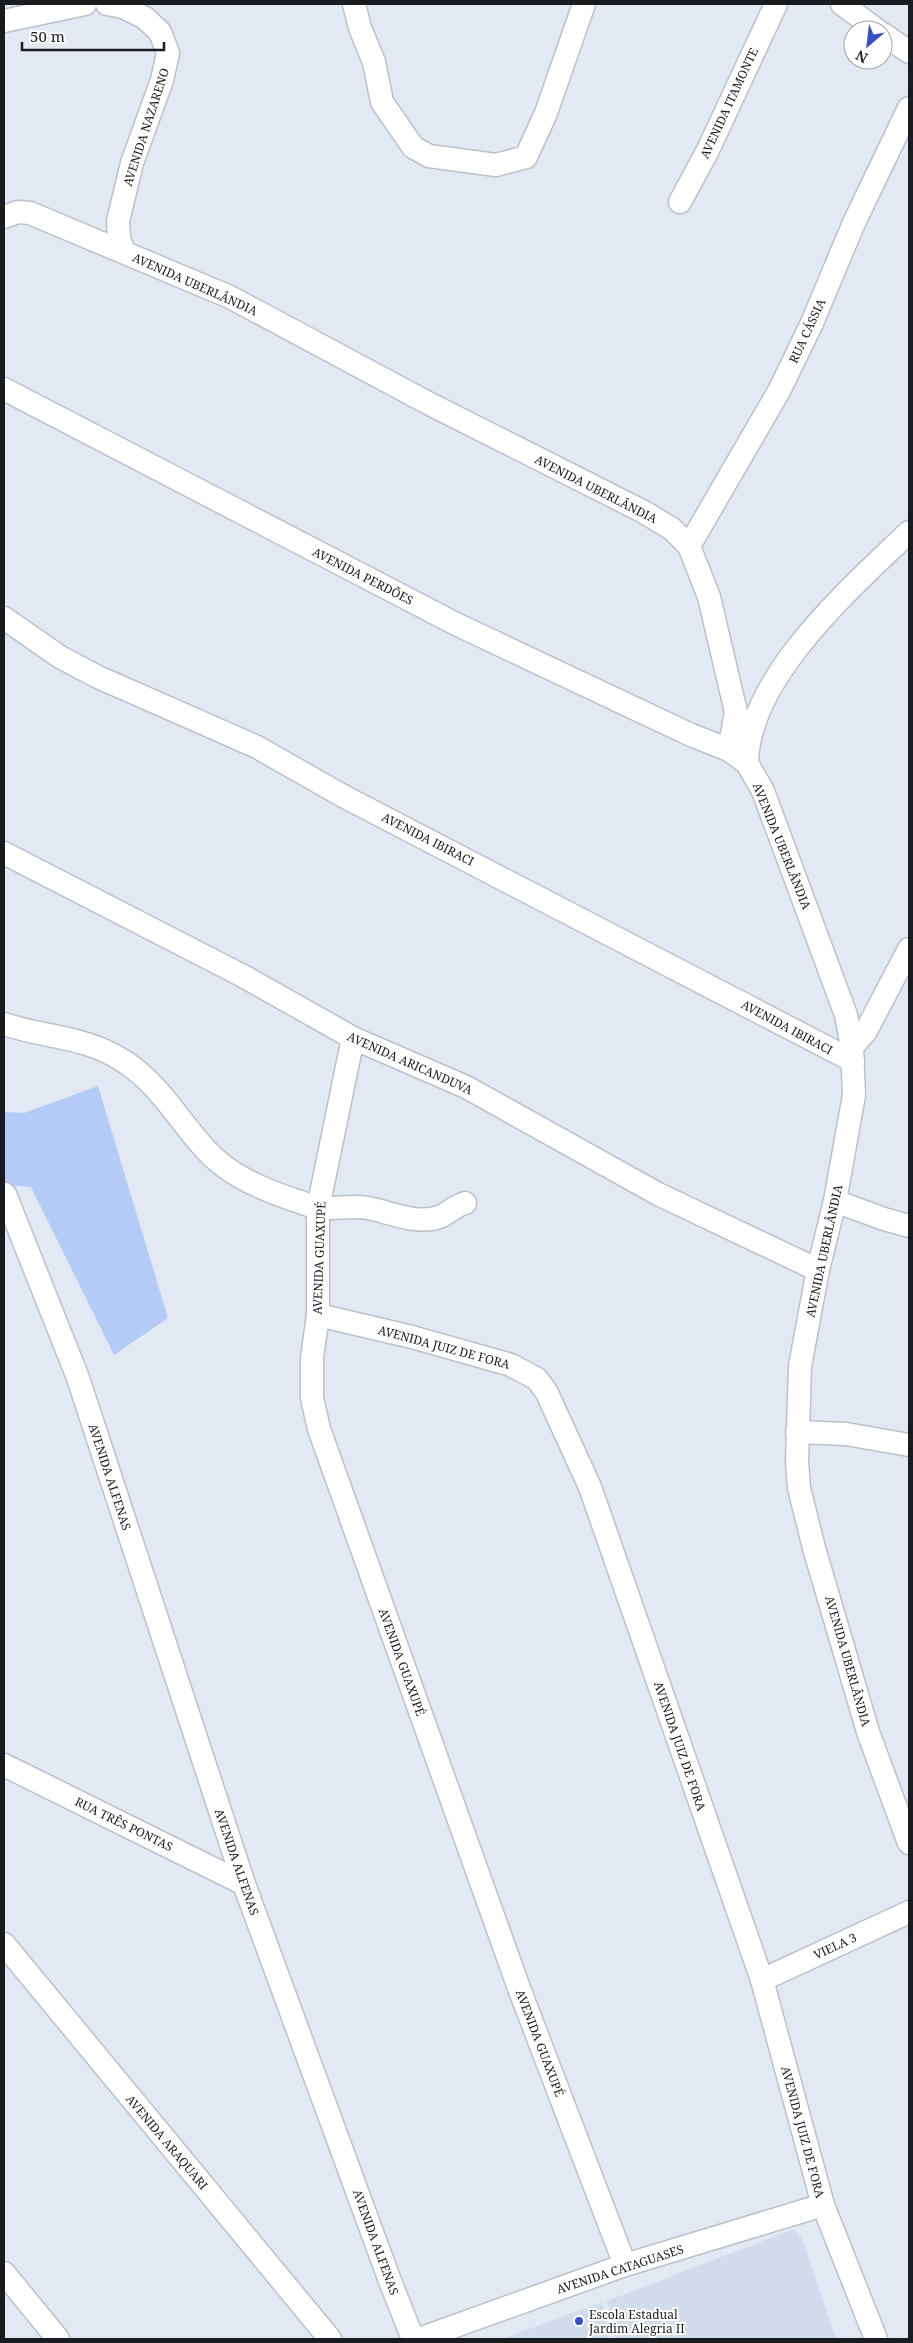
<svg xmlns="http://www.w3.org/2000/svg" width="913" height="2343" font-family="'Noto Serif',serif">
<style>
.built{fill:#d3dced}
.green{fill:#b4cbf8}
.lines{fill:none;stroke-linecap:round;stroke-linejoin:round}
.minor-casing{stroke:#bbc0ca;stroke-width:25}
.minor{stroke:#fff;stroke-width:22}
.poi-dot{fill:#384fc1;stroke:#fff;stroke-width:2}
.labels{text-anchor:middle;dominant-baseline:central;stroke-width:4;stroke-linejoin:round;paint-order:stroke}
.street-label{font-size:12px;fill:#191b1f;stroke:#fff}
.poi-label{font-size:12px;fill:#191b1f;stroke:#fff;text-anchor:start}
</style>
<rect width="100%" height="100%" fill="#e3e9f3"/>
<g class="built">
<polygon points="794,2229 802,2238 836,2339 616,2339 607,2301"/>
<polygon points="602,2302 608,2339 502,2339"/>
</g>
<polygon class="green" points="98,1086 168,1318 114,1355 31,1187 4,1185 4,1112 24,1113"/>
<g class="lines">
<defs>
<g id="minor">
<polyline points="107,4 123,7 145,18 160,32 168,53 162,80 132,163 118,221 119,238 124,252"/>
<polyline points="354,4 360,28 374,62 382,102 413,147 429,156 496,165 526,157 546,113 584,4"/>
<polyline points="842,4 877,30"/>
<polyline points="4,21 85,4"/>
<polyline points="883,34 909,52"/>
<polyline points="680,202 708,150 776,4"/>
<polyline points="4,217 18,212 30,213 230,297 428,403 644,512 672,529 689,546 709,597 736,712 729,750 747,763 763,791 846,1015 852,1047 854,1095 835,1201 818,1270 800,1366 797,1462 799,1488 814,1548 868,1732 909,1843"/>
<polyline points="4,389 456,624 691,735 729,750"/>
<polyline points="689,546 779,391 812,323 853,225 909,108"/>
<polyline points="4,618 60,657 98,677 257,747 343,796 853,1061"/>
<path d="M747,763C748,677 851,588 909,532"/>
<polyline points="4,853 243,976 353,1038 466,1087 658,1194 818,1270"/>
<path d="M4,1024C46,1038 86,1036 125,1062C160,1085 179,1121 206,1150C230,1176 262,1189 294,1200C302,1202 311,1207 319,1208C336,1209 352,1205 368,1208C389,1212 418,1225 439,1217C448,1214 454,1206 465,1203"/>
<polyline points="353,1038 318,1208 318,1315 312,1358 312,1398 319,1429 520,1991 625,2265"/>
<polyline points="852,1047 866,1031 909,949"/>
<polyline points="5,1194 78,1378 244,1884 390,2281 413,2339"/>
<polyline points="835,1201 884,1219 909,1226"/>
<polyline points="318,1315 412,1337 511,1365 537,1379 546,1391 590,1487 762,1980 823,2205 876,2339"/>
<polyline points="797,1432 846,1434 909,1445"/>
<polyline points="4,1765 244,1884"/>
<polyline points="4,1944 330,2339"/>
<polyline points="762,1980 909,1912"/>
<polyline points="4,2273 58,2339"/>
<polyline points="419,2339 625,2265 823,2205"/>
</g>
</defs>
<use href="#minor" class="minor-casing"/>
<use href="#minor" class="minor"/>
</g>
<circle class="poi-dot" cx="579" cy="2321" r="5"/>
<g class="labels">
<g class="street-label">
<text transform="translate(729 103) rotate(-65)">AVENIDA ITAMONTE</text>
<text transform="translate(146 127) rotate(-72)">AVENIDA NAZARENO</text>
<text transform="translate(195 284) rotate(24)">AVENIDA UBERLÂNDIA</text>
<text transform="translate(807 331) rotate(-65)">RUA CÁSSIA</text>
<text transform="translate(596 489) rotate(27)">AVENIDA UBERLÂNDIA</text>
<text transform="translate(363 576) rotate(27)">AVENIDA PERDÕES</text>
<text transform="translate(428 839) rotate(27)">AVENIDA IBIRACI</text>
<text transform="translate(782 846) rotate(68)">AVENIDA UBERLÂNDIA</text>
<text transform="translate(787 1027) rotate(28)">AVENIDA IBIRACI</text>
<text transform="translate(410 1063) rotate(24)">AVENIDA ARICANDUVA</text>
<text transform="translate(824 1251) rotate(-78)">AVENIDA UBERLÂNDIA</text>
<text transform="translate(319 1258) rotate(-88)">AVENIDA GUAXUPÉ</text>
<text transform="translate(444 1347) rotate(15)">AVENIDA JUIZ DE FORA</text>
<text transform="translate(110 1477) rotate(72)">AVENIDA ALFENAS</text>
<text transform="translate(848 1661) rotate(74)">AVENIDA UBERLÂNDIA</text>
<text transform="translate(402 1662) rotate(70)">AVENIDA GUAXUPÉ</text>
<text transform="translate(680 1746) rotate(71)">AVENIDA JUIZ DE FORA</text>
<text transform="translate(124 1824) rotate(26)">RUA TRÊS PONTAS</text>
<text transform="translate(237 1862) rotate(71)">AVENIDA ALFENAS</text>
<text transform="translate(835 1946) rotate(-25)">VIELA 3</text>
<text transform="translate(540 2043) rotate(69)">AVENIDA GUAXUPÉ</text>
<text transform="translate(803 2132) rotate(75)">AVENIDA JUIZ DE FORA</text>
<text transform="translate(167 2142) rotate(50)">AVENIDA ARAQUARI</text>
<text transform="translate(376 2242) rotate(70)">AVENIDA ALFENAS</text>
<text transform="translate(620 2269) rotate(-18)">AVENIDA CATAGUASES</text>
</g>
<g class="poi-label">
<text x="589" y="2314">Escola Estadual<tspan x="589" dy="14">Jardim Alegria II</tspan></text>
</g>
</g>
<rect width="913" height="2343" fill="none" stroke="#191b1f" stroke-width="10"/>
<g transform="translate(868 45) rotate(208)"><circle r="24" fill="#ffffff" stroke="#a3a4a5"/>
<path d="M0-4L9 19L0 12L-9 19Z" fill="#384fc1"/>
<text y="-8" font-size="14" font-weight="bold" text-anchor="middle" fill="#191b1f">N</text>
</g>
<path d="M22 42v8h142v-8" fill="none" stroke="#191b1f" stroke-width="2.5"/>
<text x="30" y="42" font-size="15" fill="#191b1f" stroke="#ffffff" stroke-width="4" paint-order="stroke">50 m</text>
</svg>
